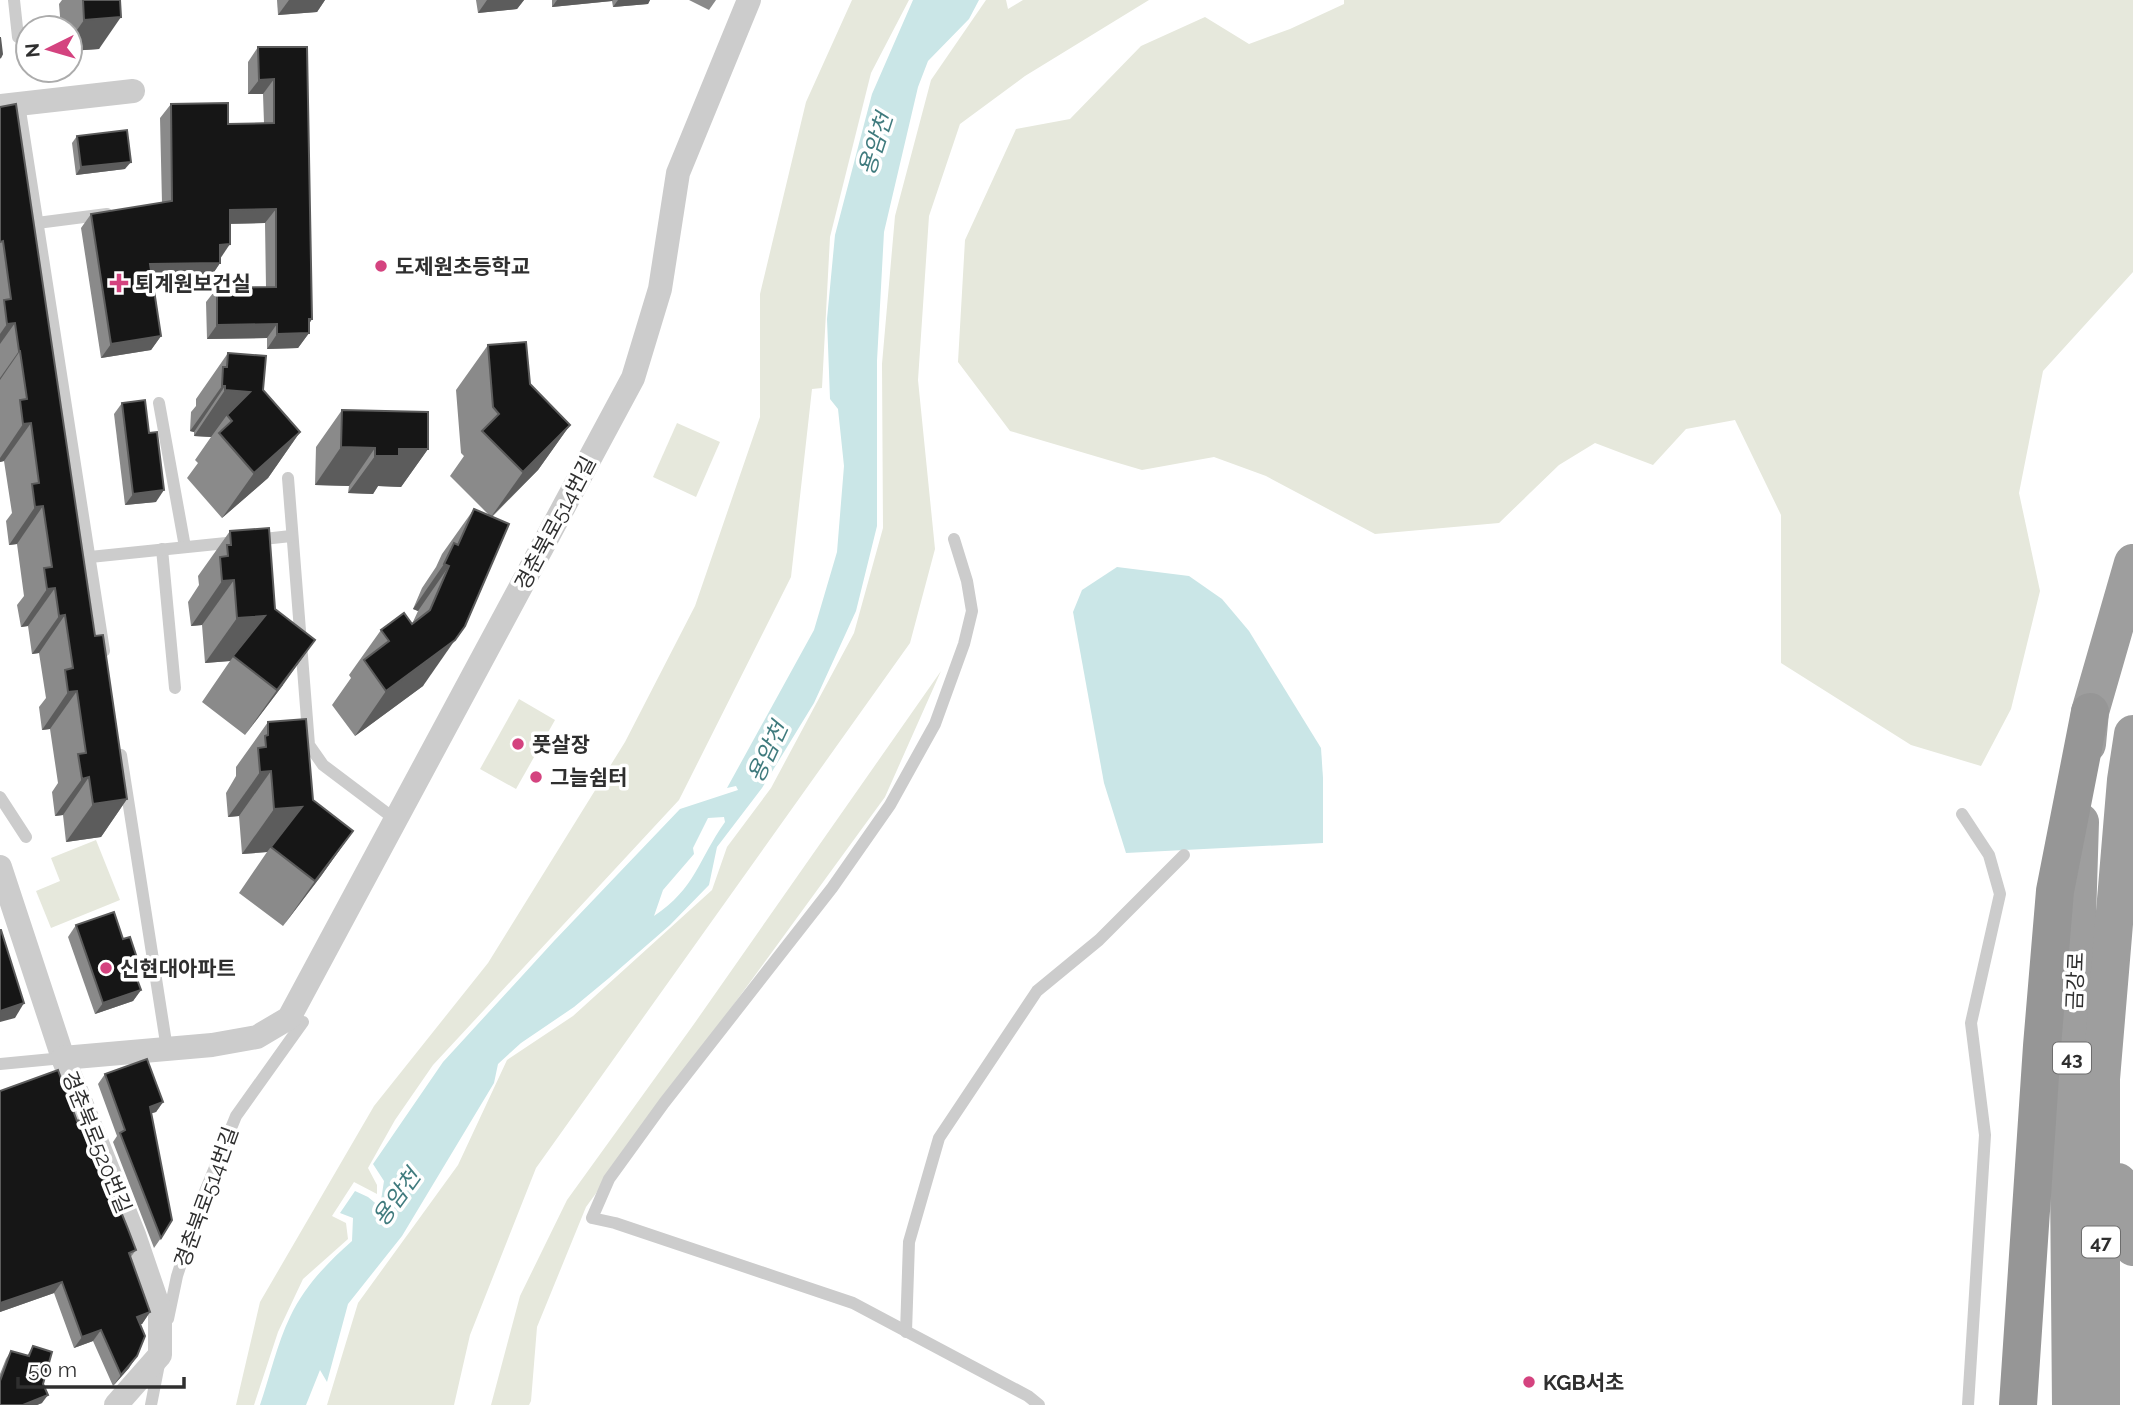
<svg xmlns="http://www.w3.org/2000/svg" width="2133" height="1405" font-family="Raleway,'Noto Sans KR',sans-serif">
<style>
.green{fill:#e6e8dc}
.water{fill:#cae6e7;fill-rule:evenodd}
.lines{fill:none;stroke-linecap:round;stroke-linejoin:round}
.service{stroke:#ccc;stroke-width:12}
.minor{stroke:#ccc;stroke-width:24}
.trunk{stroke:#9e9e9e;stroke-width:38}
.motorway{stroke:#969696;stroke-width:38}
.wall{fill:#8a8a8a}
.shaded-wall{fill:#5c5c5c}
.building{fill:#161616;stroke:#5c5c5c;stroke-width:2}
.poi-dot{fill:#d4437f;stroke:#fff;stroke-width:2.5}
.labels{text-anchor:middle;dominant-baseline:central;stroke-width:7;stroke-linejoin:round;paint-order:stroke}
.shield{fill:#fff;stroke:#6d6d6d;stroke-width:2}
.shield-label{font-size:19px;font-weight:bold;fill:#2f2f2f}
.poi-label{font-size:21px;font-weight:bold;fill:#2f2f2f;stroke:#fff;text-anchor:start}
.street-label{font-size:21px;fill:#2f2f2f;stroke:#fff}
.water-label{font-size:23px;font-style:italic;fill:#407b7e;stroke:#fff}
</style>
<rect width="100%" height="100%" fill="#fff"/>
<g class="green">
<polygon points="852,0 909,0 871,73 830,237 822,388 812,389 791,577 679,800 433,1065 395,1120 368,1168 377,1185 377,1194 354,1182 332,1216 346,1223 348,1239 303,1279 278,1332 254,1405 236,1405 260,1302 374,1106 488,963 625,742 695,606 760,417 760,294 806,102"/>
<polygon points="986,0 1006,0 1008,9 1023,0 1149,0 1025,76 960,124 929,216 918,380 935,549 910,643 536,1168 470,1335 454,1405 327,1405 358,1303 458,1165 507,1060 573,1016 712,890 727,847 771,788 854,633 883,528 882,364 895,216 931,80"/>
<polygon points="1344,0 2133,0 2133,272 2043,371 2019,493 2040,591 2011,709 1981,766 1911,745 1781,663 1781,515 1735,420 1686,429 1653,465 1595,443 1559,465 1499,523 1375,534 1266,476 1214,457 1142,470 1010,431 958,362 965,240 1016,129 1070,119 1141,46 1205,17 1249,44 1290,29 1344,4"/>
<polygon points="677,423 720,442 696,497 653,477"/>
<polygon points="941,671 885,797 586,1207 537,1327 531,1401 529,1405 491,1405 520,1296 567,1200 694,1024"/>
<polygon points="519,699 555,720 516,789 480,769"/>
<polygon points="96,840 120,900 51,928 36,891 60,881 51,858"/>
</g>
<g class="water">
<path d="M913,0H979L969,19L928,61L918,87L884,232L877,361V526L856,611L814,703L762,788L717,847L709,885L670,925L609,978L574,1007L521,1043L498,1064L494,1083L402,1236L348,1304L327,1382L320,1370L306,1405H260C270,1376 277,1344 290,1317C304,1287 327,1263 352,1241L353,1218L340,1213L355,1191L368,1197L380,1207L384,1181L373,1164L443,1062L554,941L680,809L738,790L736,786L727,788L814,630L837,552L844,466L838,409L830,399L827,319L835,235L872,94ZM724,817L725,822C698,860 696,888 654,916L663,890L694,854L693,848L708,818Z"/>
<polygon points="1117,567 1189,576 1222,599 1249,631 1321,748 1323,778 1323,843 1126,853 1104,783 1073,612 1082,590"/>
</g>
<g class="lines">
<g class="service">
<polyline points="14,0 18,37 28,37"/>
<polyline points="19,104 104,651"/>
<polyline points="37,223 107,214"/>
<polyline points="159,403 185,547"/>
<polyline points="288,478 309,745 323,765 396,820"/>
<polyline points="954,539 967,581 972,611 964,644 935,724 890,805 832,888 664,1103 609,1179 592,1218 615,1223 853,1303 1028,1396 1039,1405"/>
<polyline points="254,540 291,536"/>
<polyline points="162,549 175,688"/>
<polyline points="90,557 236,542"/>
<polyline points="121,755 167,1049"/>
<polyline points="0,797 26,837"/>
<polyline points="1962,814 1989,855 2000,894 1971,1023 1985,1135 1968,1405"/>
<polyline points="0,1064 63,1058"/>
<polyline points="168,1319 177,1276 202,1199 236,1116 303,1022 289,1018"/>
<polyline points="906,1332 909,1242 939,1138 1037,991 1099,940 1184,855"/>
<polyline points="151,1405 159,1364"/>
</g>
<g class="minor">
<polyline points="0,106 133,91"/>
<polyline points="0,867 63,1058 134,1235 160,1311 160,1355 116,1405"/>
<polyline points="63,1058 212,1045 257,1037 289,1018 633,378 660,289 678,173 749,0"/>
</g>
<g class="trunk">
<polyline points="2087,744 2090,712 2133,563"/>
<polyline points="2118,1182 2123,1214 2133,1247"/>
<polyline points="2071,1405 2069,1179 2080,822"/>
<polyline points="2101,1405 2101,1079 2126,780 2133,734"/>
</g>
<polyline class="motorway" points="2018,1405 2042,1046 2055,891 2090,712"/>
</g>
<g class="wall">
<polygon points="62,0 120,0 99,49 70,51 70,28 61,28 59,4"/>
<polygon points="277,0 325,0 317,12 278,15"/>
<polygon points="476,0 524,0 517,9 478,13"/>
<polygon points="552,0 650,0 648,4 613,7 612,1 552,7"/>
<polygon points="689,0 716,0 709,10"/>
<polygon points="258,47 307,47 312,319 309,324 309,333 298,348 267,349 267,338 207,339 206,302 217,288 266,287 265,223 230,224 220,259 220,263 210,278 153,279 161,336 151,350 101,358 81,228 91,214 162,203 160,118 171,104 228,124 264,123 263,94 248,94 248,62"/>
<polygon points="0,107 95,636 127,799 101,837 66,842 63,815 55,816 52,792 58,783 50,729 42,730 39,707 46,698 39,653 32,654 28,626 21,627 17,605 24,596 17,544 9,545 6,521 12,513 4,461 0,462"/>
<polygon points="77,136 125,169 76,175 72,143"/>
<polygon points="488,345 530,384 570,425 538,470 492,517 423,686 355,736 332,705 351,678 349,675 381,630 412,624 418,611 413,609 422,588 436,567 442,554 474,509 489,515 450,476 464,456 461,453 456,390"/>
<polygon points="228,353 263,390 300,432 268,478 222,518 187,478 198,463 195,460 211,437 194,436 194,432 190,431 191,412 196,406 196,399"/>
<polygon points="122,403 156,502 125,505 114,414"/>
<polygon points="342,410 428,449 401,487 378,486 373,494 348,493 349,486 315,485 316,447"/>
<polygon points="230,531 275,609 283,685 245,735 202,702 230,661 205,663 202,625 191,626 188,602 199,585 198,576"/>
<polygon points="268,722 313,800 353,831 321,876 283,926 239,893 267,852 242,854 239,816 228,817 226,793 236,776 236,767"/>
<polygon points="76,925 141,990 133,1001 95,1014 68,937"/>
<polygon points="105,1074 163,1102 156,1112 151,1113 161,1238 154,1248 113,1142 117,1136 98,1084"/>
<polygon points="0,1091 77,1121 88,1141 136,1250 130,1258 150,1312 142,1324 140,1324 129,1368 113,1386 93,1341 74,1348 54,1293 0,1312"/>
<polygon points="33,1346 43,1384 42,1403 37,1405 0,1405 0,1374 6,1359 11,1351 27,1356"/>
</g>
<g class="shaded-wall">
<polygon points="289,0 325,0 317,12 278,15"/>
<polygon points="487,0 524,0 517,9 478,13"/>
<polygon points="557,0 613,0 612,1 552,7"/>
<polygon points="618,0 650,0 648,4 613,7"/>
<polygon points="121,17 99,49 70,51 70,40 84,20"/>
<polygon points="274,79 263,94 248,94 259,80"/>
<polygon points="131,162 125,169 76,175 81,167"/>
<polygon points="276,209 265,223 220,224 230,210"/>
<polygon points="230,244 220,259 220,245"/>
<polygon points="220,263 210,278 140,279 150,264"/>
<polygon points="309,319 312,319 302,334 309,333 298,348 267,349 277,334"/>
<polygon points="15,323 0,344 0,334 7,324"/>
<polygon points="277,324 267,338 207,339 217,325"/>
<polygon points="161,336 151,350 101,358 111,344"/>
<polygon points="19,351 20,351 0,380 0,378"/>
<polygon points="222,386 225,386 194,432 190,431"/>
<polygon points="225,390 250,392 227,415 211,437 194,436"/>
<polygon points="31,423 4,461 0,462 0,458 23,424"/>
<polygon points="570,425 538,470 491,517 523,472"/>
<polygon points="300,432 268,478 222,518 254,473"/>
<polygon points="341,447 375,448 349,486 315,485"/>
<polygon points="399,449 428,449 401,487 378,486 373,494 348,493 375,456"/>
<polygon points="164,490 156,502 125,505 133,494"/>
<polygon points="43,506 17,544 9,545 35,507"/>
<polygon points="444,564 449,566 418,611 413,609"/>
<polygon points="234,580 202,625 191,626 222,581"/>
<polygon points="55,588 28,626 21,627 47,589"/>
<polygon points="65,615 39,653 32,654 59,616"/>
<polygon points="265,616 230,661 205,663 237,618"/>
<polygon points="315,640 283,685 245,735 277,690"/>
<polygon points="455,640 423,686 355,736 386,691"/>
<polygon points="77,691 50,729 42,730 68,692"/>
<polygon points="271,771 239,816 228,817 260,772"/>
<polygon points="89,777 63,815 55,816 82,779"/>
<polygon points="127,799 101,837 66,842 93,804"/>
<polygon points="302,807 267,852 242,854 274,809"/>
<polygon points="353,831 321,876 283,926 315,881"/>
<polygon points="141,990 133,1001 95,1014 103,1003"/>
<polygon points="24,1003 15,1018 0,1022 0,1011"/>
<polygon points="163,1102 156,1112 143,1116 150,1107"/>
<polygon points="62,1282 54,1293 0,1312 0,1303"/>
<polygon points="150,1312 142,1324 129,1328 137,1317"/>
<polygon points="101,1330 93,1341 74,1348 82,1337"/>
<polygon points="137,1356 129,1368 113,1386 121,1375"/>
<polygon points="48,1395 42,1403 37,1405 23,1405"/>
</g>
<g class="building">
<polygon points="83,0 120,0 121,17 84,20"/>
<polygon points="0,37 2,54 0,58"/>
<polygon points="258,47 307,47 312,319 309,319 309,333 277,334 277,324 217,325 217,288 276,287 276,209 230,210 230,244 220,245 220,263 150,264 161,336 111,344 91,214 172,201 171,104 228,103 228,124 274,123 274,79 259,80"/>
<polygon points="16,104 95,636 103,635 127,799 93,804 89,777 82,779 78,754 86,753 77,691 68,692 65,670 73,668 65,615 59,616 55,588 47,589 44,568 52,567 43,506 35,507 32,484 39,483 31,423 23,424 20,400 27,399 20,351 19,351 15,323 7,324 4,300 11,299 3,241 0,242 0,107"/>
<polygon points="127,130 131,162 81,167 77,136"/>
<polygon points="526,342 530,384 570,425 523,472 482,431 499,414 493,407 488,345"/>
<polygon points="228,353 266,356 263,390 300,432 254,473 219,433 232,421 227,415 250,392 225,390 225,386 222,386 223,367 227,367"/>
<polygon points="145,400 149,433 157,432 164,490 133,494 122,403"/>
<polygon points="342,410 428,412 428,449 399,449 399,456 375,456 375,448 341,447"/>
<polygon points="474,509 509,524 465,626 455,640 386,691 364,660 389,641 381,630 404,613 412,624 430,610 449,566 444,564 454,543 458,545"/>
<polygon points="269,528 275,609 315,640 277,690 233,656 265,616 237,618 234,580 222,581 220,557 228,556 227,545 231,545 230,531"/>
<polygon points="306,719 313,800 353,831 315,881 271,847 302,807 274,809 271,771 260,772 258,748 266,747 265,736 268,735 268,722"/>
<polygon points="114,912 123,939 130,937 138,961 131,963 141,990 103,1003 76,925"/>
<polygon points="0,930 1,930 24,1003 0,1011"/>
<polygon points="147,1059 163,1102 150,1107 172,1220 161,1238 120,1133 125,1130 105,1074"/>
<polygon points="58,1070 77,1121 81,1120 88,1141 92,1140 128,1229 136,1250 129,1253 150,1312 137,1317 145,1336 137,1356 121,1375 101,1330 82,1337 62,1282 0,1303 0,1091"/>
<polygon points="33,1346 52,1352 43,1384 48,1395 23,1405 0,1405 0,1381 11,1351 29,1356"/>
</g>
<g class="poi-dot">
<circle cx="381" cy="266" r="7"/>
<path d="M115.5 272.5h7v7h7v7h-7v7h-7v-7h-7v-7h7z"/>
<circle cx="518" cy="744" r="7"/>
<circle cx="536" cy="777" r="7"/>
<circle cx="106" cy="968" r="7"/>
<circle cx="1529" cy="1382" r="7"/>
</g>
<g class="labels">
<g class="shield">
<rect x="2053" y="1042.5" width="38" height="31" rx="5"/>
<rect x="2082" y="1226.5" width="38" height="31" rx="5"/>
</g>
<g class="shield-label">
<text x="2072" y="1058">43</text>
<text x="2101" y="1242">47</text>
</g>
<g class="poi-label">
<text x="395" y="266">도제원초등학교</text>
<text x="135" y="283">퇴계원보건실</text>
<text x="532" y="744">풋살장</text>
<text x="550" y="777">그늘쉼터</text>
<text x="120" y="968">신현대아파트</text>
<text x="1543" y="1382">KGB서초</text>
</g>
<g class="street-label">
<text transform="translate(555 523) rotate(-62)">경춘북로514번길</text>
<text transform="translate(2075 981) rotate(-88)">금강로</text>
<text transform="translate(97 1142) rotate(68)">경춘북로520번길</text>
<text transform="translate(206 1197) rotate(-70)">경춘북로514번길</text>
</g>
<g class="water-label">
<text transform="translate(875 144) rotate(-72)">용암천</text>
<text transform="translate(767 752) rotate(-65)">용암천</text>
<text transform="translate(396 1197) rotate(-54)">용암천</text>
</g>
</g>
<g transform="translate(49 49) rotate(265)"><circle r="33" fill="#ffffff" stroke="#acacac" stroke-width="2"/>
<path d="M0-5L12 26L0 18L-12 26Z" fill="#d4437f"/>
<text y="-10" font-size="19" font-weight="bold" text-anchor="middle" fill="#2f2f2f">N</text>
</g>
<path d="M18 1377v10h166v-10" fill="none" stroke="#2f2f2f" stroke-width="3.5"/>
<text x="28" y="1377" font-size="21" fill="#2f2f2f" stroke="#ffffff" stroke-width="5" paint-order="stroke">50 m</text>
</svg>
